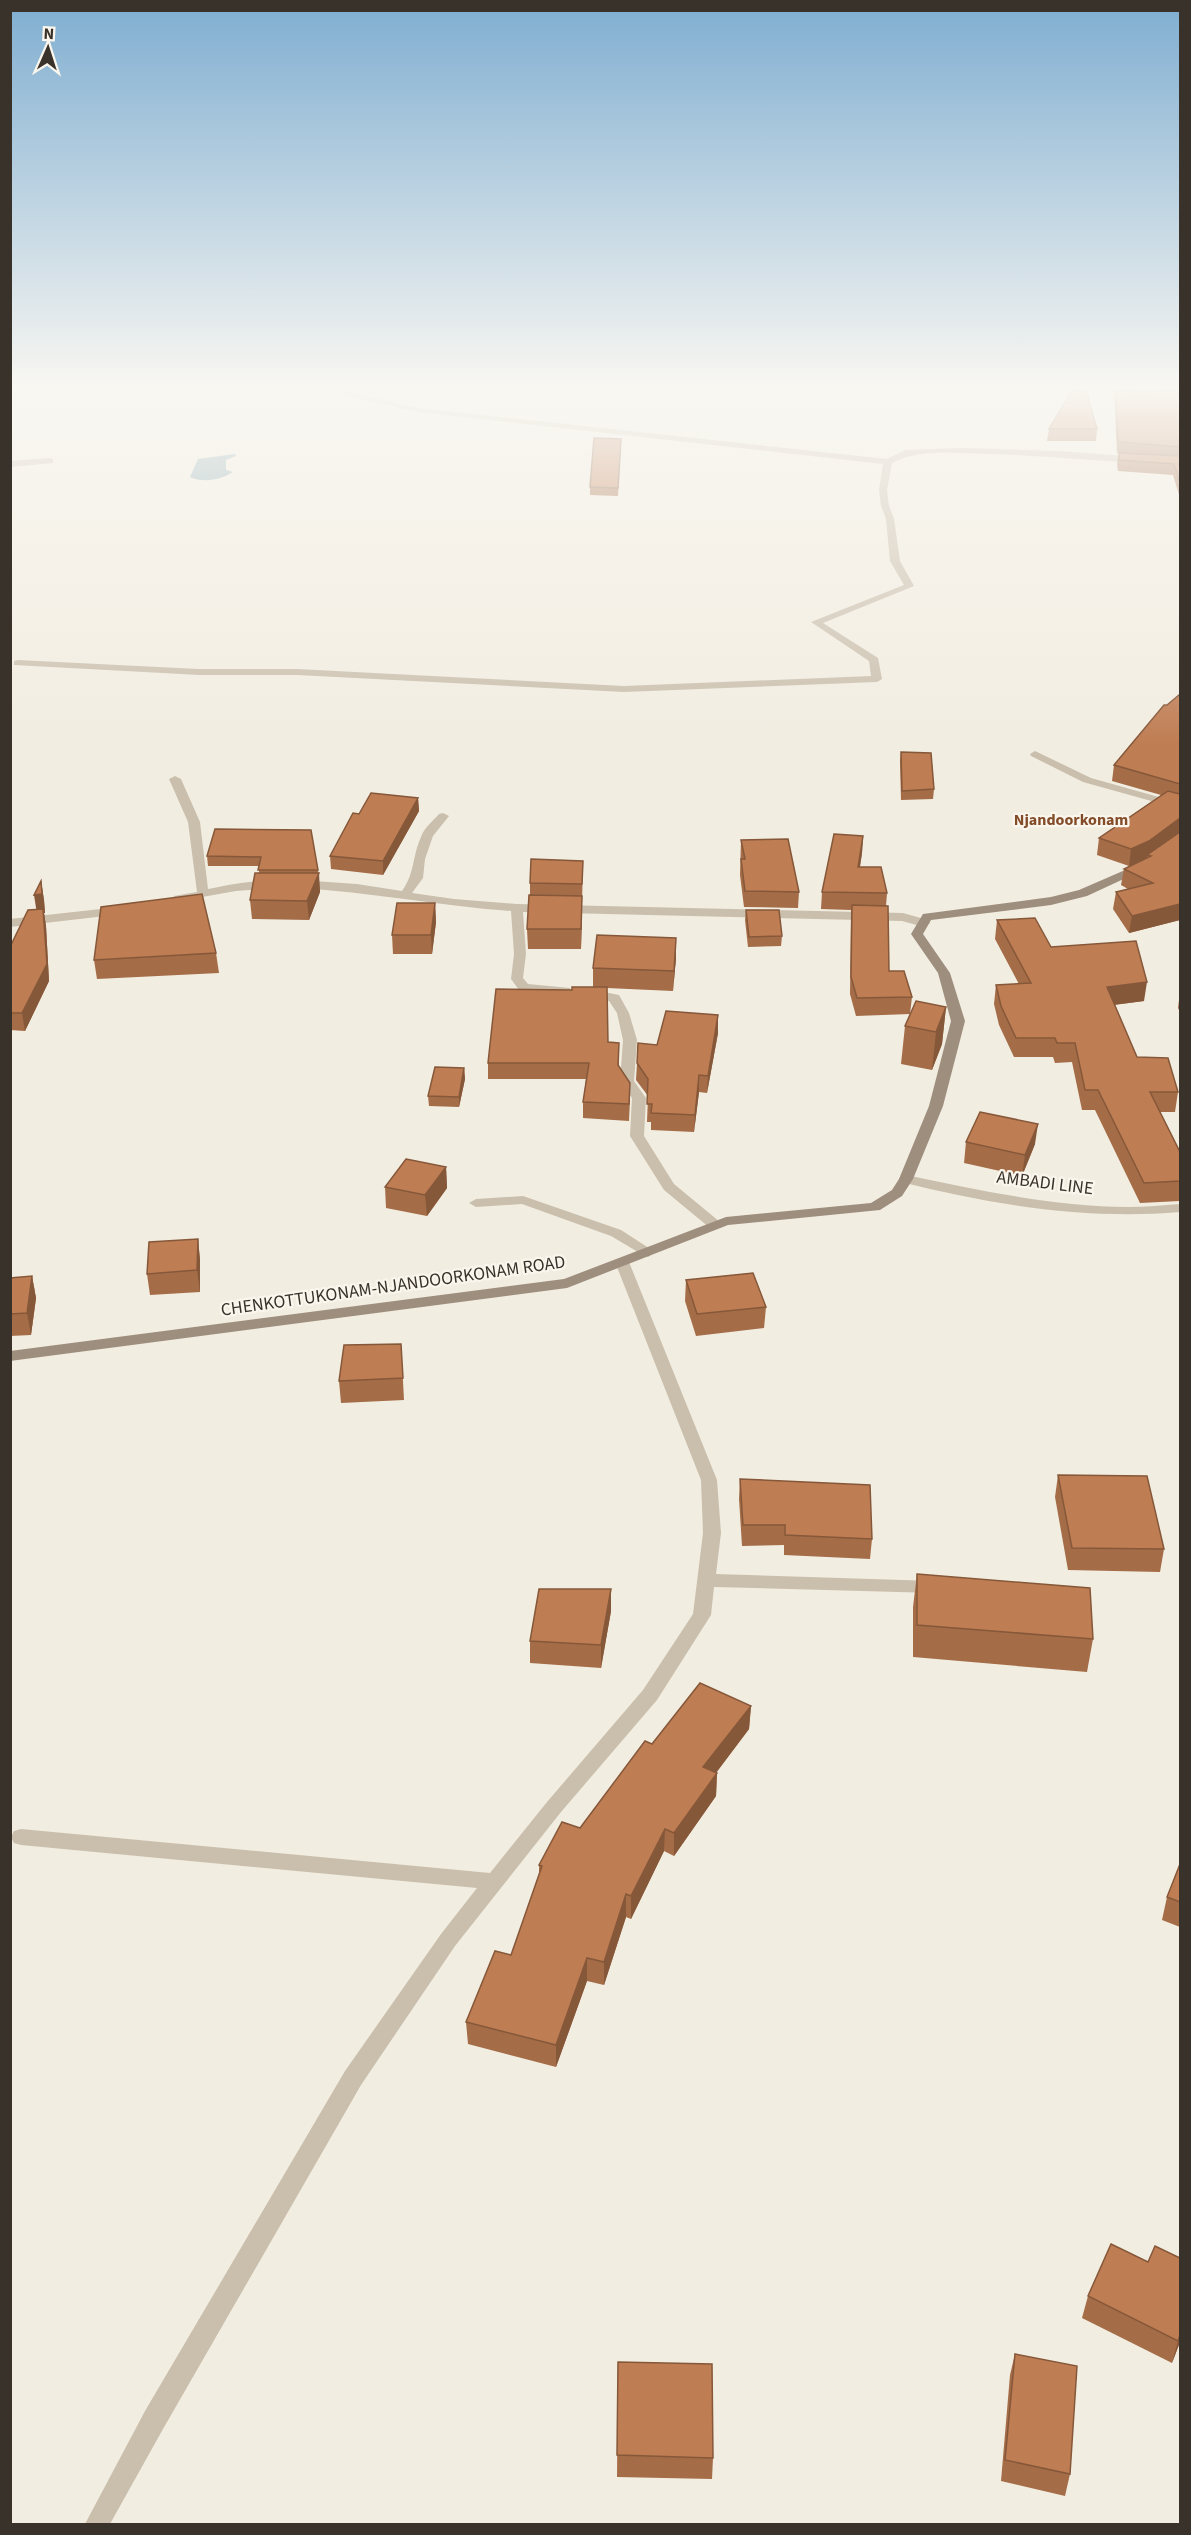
<svg xmlns="http://www.w3.org/2000/svg" width="1191" height="2535" font-family="'Source Sans 3',sans-serif">
<style>
.water{fill:#81a5ae}
.lines{fill:none;stroke-linecap:round;stroke-linejoin:round}
.service{fill:#cabfad;fill-rule:evenodd}
.minor{fill:#cabfad;fill-rule:evenodd}
.secondary{fill:#9e8e7e;fill-rule:evenodd}
.wall{fill:#a46c47}
.shaded-wall{fill:#86583a}
.building{fill:#bf7d53;stroke:#86583a;stroke-width:1.5}
.labels{text-anchor:middle;dominant-baseline:central;stroke-width:4.5;stroke-linejoin:round;paint-order:stroke}
.far-neighbourhood-label{font-size:16px;font-weight:bold;fill:#834c29;stroke:#faf6ed}
.street-label{font-size:18px;fill:#39322b;stroke:#faf6ed}
</style>
<rect width="100%" height="100%" fill="#f2ede1"/>
<path class="water" d="M235,454L236,456L226,460V470L233,472C221,480 203,483 190,477L198,459Z"/>
<g class="lines">
<polygon class="service" points="50,458 53,459 53,463 10,467 10,461"/>
<g class="minor">
<path d="M323,390H340L418,408L887,459L905,450L963,448L1060,451L1180,460V465C1118,463 1055,456 992,454C960,453 920,448 892,463L887,490L889,506L894,519L900,561L914,586L823,623L878,658L882,679L877,682L624,692L297,675H199L14,665V661L18,660L199,669H297L624,686L871,676L869,661L811,622L904,585L890,561L886,519L881,506L879,490L883,464L418,412Z"/>
<polygon points="1035,751 1091,778 1180,803 1180,809 1083,782 1031,756 1030,754"/>
<path d="M175,776L181,779L200,822L208,889C224,886 266,876 278,885L276,888L236,891L174,902V896L197,892L188,822L169,779Z"/>
<path d="M443,813L449,816L433,836L425,859L423,878L412,893L454,899L517,904L903,913L928,920L930,923L924,927L902,921L523,912L526,954L523,978L528,984L570,988L571,991L565,995L519,990L511,979L514,954L511,911C440,906 370,892 299,888L293,884L299,880L357,884L402,891C415,873 412,857 421,837C424,828 433,821 439,814Z"/>
<polygon points="119,907 125,911 123,914 10,927 10,919"/>
<polygon points="589,989 619,995 629,1013 637,1040 634,1081 646,1098 644,1136 674,1184 720,1222 722,1225 720,1228 710,1228 664,1190 630,1136 632,1098 620,1081 623,1040 617,1013 609,1001 584,996 583,993"/>
<path d="M906,1175C979,1190 1054,1207 1129,1207C1146,1207 1163,1205 1180,1204V1212C1087,1220 992,1205 901,1182L899,1179L901,1176Z"/>
<polygon points="523,1196 621,1230 655,1252 648,1257 643,1255 611,1236 522,1204 476,1207 469,1203 476,1199"/>
<polygon points="622,1257 629,1262 717,1480 721,1533 716,1574 934,1581 940,1583 943,1587 940,1591 934,1593 714,1587 711,1615 657,1700 561,1812 455,1946 361,2085 163,2429 110,2524 85,2524 145,2411 345,2071 441,1934 477,1888 21,1845 14,1843 11,1837 14,1831 21,1829 490,1873 547,1802 643,1690 693,1614 703,1533 701,1480 615,1262"/>
</g>
<polygon class="secondary" points="1139,864 1145,868 1143,870 1087,896 1051,905 931,920 923,934 950,973 965,1021 943,1106 913,1179 902,1196 880,1210 728,1225 567,1288 10,1361 10,1351 564,1279 726,1217 871,1203 892,1190 899,1179 929,1106 951,1021 938,973 911,934 923,914 1051,897 1079,890"/>
</g>
<g class="wall">
<polygon points="1114,390 1142,390 1140,393 1180,390 1180,498 1173,475 1118,471 1117,464 1119,453 1117,453"/>
<polygon points="1049,429 1097,429 1096,441 1047,441"/>
<polygon points="621,439 618,496 590,495 590,487"/>
<polygon points="1180,694 1180,920 1129,933 1113,909 1116,892 1128,889 1121,885 1124,869 1129,866 1097,855 1099,838 1161,795 1112,781 1114,765 1167,705"/>
<polygon points="901,752 934,789 933,799 901,800 900,761"/>
<polygon points="418,798 419,811 383,875 331,869 330,856 359,814"/>
<polygon points="215,829 318,870 320,892 309,920 252,919 250,900 259,873 259,866 208,866 207,856"/>
<polygon points="863,836 862,853 860,867 887,893 886,906 889,971 912,997 910,1014 946,1007 942,1044 932,1070 901,1064 905,1026 910,1014 856,1016 850,994 851,910 821,909 822,892"/>
<polygon points="741,840 799,892 798,908 744,907 740,875"/>
<polygon points="583,861 581,949 528,949 527,929 530,895 530,883"/>
<polygon points="41,881 44,900 45,913 44,913 46,926 49,981 25,1031 10,1030 10,947 37,909"/>
<polygon points="435,903 436,922 432,954 393,954 392,935"/>
<polygon points="746,910 782,936 781,946 748,947 745,920"/>
<polygon points="997,920 1051,947 1144,1001 1114,1005 1137,1057 1178,1092 1175,1112 1160,1112 1180,1152 1180,1201 1140,1203 1095,1110 1082,1110 1072,1062 1055,1063 1053,1057 1014,1057 999,1025 994,1004 996,985 1019,984 995,939"/>
<polygon points="216,953 219,973 97,979 94,960"/>
<polygon points="676,958 673,991 607,988 608,1042 619,1043 619,1066 630,1099 629,1121 583,1118 583,1102 586,1079 488,1079 488,1063 572,990 593,987 593,968"/>
<polygon points="1180,992 1180,1012 1178,1008"/>
<polygon points="718,1015 718,1033 707,1093 699,1092 694,1132 651,1130 651,1122 647,1122 648,1096 636,1080 637,1063 657,1045"/>
<polygon points="464,1068 465,1079 459,1107 429,1106 428,1096"/>
<polygon points="966,1142 1035,1144 1022,1176 964,1163"/>
<polygon points="446,1167 447,1188 427,1216 386,1208 385,1187"/>
<polygon points="198,1239 200,1260 200,1292 150,1295 147,1274"/>
<polygon points="32,1276 36,1298 31,1335 10,1336 10,1278"/>
<polygon points="686,1280 766,1307 764,1328 696,1336 685,1301"/>
<polygon points="401,1344 404,1400 341,1403 339,1381"/>
<polygon points="1058,1475 1164,1549 1160,1572 1068,1570 1055,1497"/>
<polygon points="740,1479 872,1539 870,1559 784,1555 784,1545 742,1546 739,1499"/>
<polygon points="917,1574 1093,1639 1087,1672 913,1657 913,1607"/>
<polygon points="611,1589 611,1611 601,1668 530,1663 530,1641"/>
<polygon points="751,1706 749,1729 716,1773 717,1773 716,1796 674,1856 664,1851 631,1919 626,1917 604,1985 587,1981 556,2067 468,2044 466,2022 511,1955 539,1874 539,1865 580,1828 652,1744"/>
<polygon points="1180,1864 1180,1927 1162,1920 1167,1897"/>
<polygon points="1180,2258 1180,2342 1172,2363 1082,2318 1088,2296 1148,2262"/>
<polygon points="1015,2354 1070,2474 1065,2496 1001,2481 1010,2375"/>
<polygon points="618,2362 713,2458 712,2479 617,2477"/>
</g>
<g class="shaded-wall">
<polygon points="418,798 419,811 383,875 383,861"/>
<polygon points="1180,818 1179,834 1147,855 1147,858 1129,866 1131,849"/>
<polygon points="863,836 862,853 857,884 858,867"/>
<polygon points="319,873 320,892 309,920 307,901"/>
<polygon points="41,881 44,900 45,913 44,913 46,926 49,981 25,1031 22,1013 37,914 34,895"/>
<polygon points="582,896 582,916 581,949 581,929"/>
<polygon points="435,903 436,922 432,954 431,935"/>
<polygon points="1180,904 1180,920 1129,933 1132,916"/>
<polygon points="676,938 676,958 673,991 674,971"/>
<polygon points="1147,982 1144,1001 1104,1006 1107,987"/>
<polygon points="946,1007 942,1044 932,1070 936,1032"/>
<polygon points="718,1015 718,1033 707,1093 708,1076"/>
<polygon points="464,1068 465,1079 459,1107 459,1097"/>
<polygon points="699,1075 699,1092 694,1132 695,1115"/>
<polygon points="1038,1124 1035,1144 1022,1176 1025,1155"/>
<polygon points="446,1167 447,1188 427,1216 425,1195"/>
<polygon points="198,1239 200,1260 200,1292 197,1270"/>
<polygon points="32,1276 36,1298 31,1335 27,1313"/>
<polygon points="611,1589 611,1611 601,1668 601,1645"/>
<polygon points="751,1706 749,1729 703,1790 703,1767"/>
<polygon points="717,1773 716,1796 674,1856 674,1833"/>
<polygon points="665,1829 664,1851 631,1919 631,1896"/>
<polygon points="626,1894 626,1917 604,1985 604,1962"/>
<polygon points="587,1958 587,1981 556,2067 556,2045"/>
<polygon points="1180,2335 1180,2342 1172,2363 1178,2341"/>
</g>
<g class="building">
<polygon points="1072,390 1086,390 1097,429 1049,429"/>
<polygon points="1116,390 1136,390 1134,393 1159,390 1180,390 1180,447 1118,442"/>
<polygon points="594,438 621,439 618,488 590,487"/>
<polygon points="1119,453 1180,456 1180,482 1174,464 1119,460"/>
<polygon points="1180,694 1180,784 1114,765 1164,705 1167,705"/>
<polygon points="901,752 931,753 934,789 902,791"/>
<polygon points="1168,791 1180,794 1180,818 1149,841 1131,849 1099,838"/>
<polygon points="371,793 418,798 383,861 330,856 353,813 359,814"/>
<polygon points="215,829 311,830 318,870 258,870 261,857 207,856"/>
<polygon points="1180,832 1180,904 1132,916 1116,892 1153,883 1124,869 1151,856 1147,855"/>
<polygon points="834,834 863,836 858,867 881,867 887,893 822,892"/>
<polygon points="788,839 799,892 745,891 741,859 745,859 741,840"/>
<polygon points="531,859 583,861 582,884 530,883"/>
<polygon points="255,873 319,873 307,901 250,900"/>
<polygon points="41,881 42,894 34,895"/>
<polygon points="202,894 216,953 94,960 101,907"/>
<polygon points="529,895 582,896 581,929 527,929"/>
<polygon points="397,903 435,903 431,935 392,935"/>
<polygon points="852,905 888,906 889,971 904,971 912,997 857,998 851,977"/>
<polygon points="43,909 47,964 22,1013 10,1013 10,947 28,910"/>
<polygon points="746,910 779,910 782,936 749,937"/>
<polygon points="1035,918 1051,947 1136,941 1147,982 1107,987 1137,1057 1168,1058 1178,1092 1150,1092 1180,1152 1180,1181 1144,1183 1098,1090 1085,1090 1075,1043 1057,1043 1055,1038 1016,1038 1001,1006 996,985 1031,983 997,920"/>
<polygon points="597,935 676,938 674,971 593,968"/>
<polygon points="572,987 607,987 608,1042 619,1043 618,1065 630,1083 629,1104 583,1102 589,1063 488,1063 496,989 572,990"/>
<polygon points="916,1001 946,1007 936,1032 905,1026"/>
<polygon points="666,1011 718,1015 708,1076 699,1075 695,1115 651,1113 652,1104 647,1104 648,1079 637,1063 638,1043 657,1045"/>
<polygon points="435,1067 464,1068 459,1097 428,1096"/>
<polygon points="980,1112 1038,1124 1025,1155 966,1142"/>
<polygon points="406,1159 446,1167 425,1195 385,1187"/>
<polygon points="198,1239 197,1270 147,1274 149,1242"/>
<polygon points="753,1273 766,1307 697,1314 686,1280"/>
<polygon points="32,1276 27,1313 10,1314 10,1278"/>
<polygon points="401,1344 403,1378 339,1381 344,1345"/>
<polygon points="1058,1475 1147,1476 1164,1549 1072,1548"/>
<polygon points="740,1479 870,1485 872,1539 785,1535 785,1525 743,1525"/>
<polygon points="917,1574 1090,1588 1093,1639 917,1625"/>
<polygon points="539,1589 611,1589 601,1645 530,1641"/>
<polygon points="700,1683 751,1706 703,1767 717,1773 674,1833 665,1829 631,1896 626,1894 604,1962 587,1958 556,2045 466,2022 495,1951 511,1955 542,1866 539,1865 562,1822 580,1828 645,1741 652,1744"/>
<polygon points="1180,1864 1180,1902 1167,1897"/>
<polygon points="1111,2244 1148,2262 1155,2246 1180,2258 1180,2335 1178,2341 1088,2296"/>
<polygon points="1015,2354 1077,2366 1070,2474 1005,2460"/>
<polygon points="618,2362 712,2364 713,2458 617,2455"/>
</g>
<linearGradient id="sky" x2="0" y2="1"><stop stop-color="#7faed1"/><stop offset="0.52" stop-color="#f9f7f2"/><stop offset="1" stop-color="#f9f7f2" stop-opacity="0"/></linearGradient>
<rect width="1191" height="745" fill="url(#sky)"/>
<g class="labels">
<g class="far-neighbourhood-label">
<text x="1071" y="820">Njandoorkonam</text>
</g>
<g class="street-label">
<text transform="translate(1045 1183) rotate(7)">AMBADI LINE</text>
<text transform="translate(393 1286) rotate(-8)">CHENKOTTUKONAM-NJANDOORKONAM ROAD</text>
</g>
</g>
<rect width="1191" height="2535" fill="none" stroke="#39322b" stroke-width="24"/>
<g transform="translate(48 48) rotate(3)" stroke="#faf6ed" stroke-width="4.5" paint-order="stroke">
<path d="M0-4.5L10 22L0 15L-10 22Z" fill="#39322b"/>
<text y="-9" font-size="16" font-weight="bold" text-anchor="middle" fill="#39322b">N</text>
</g>
</svg>
